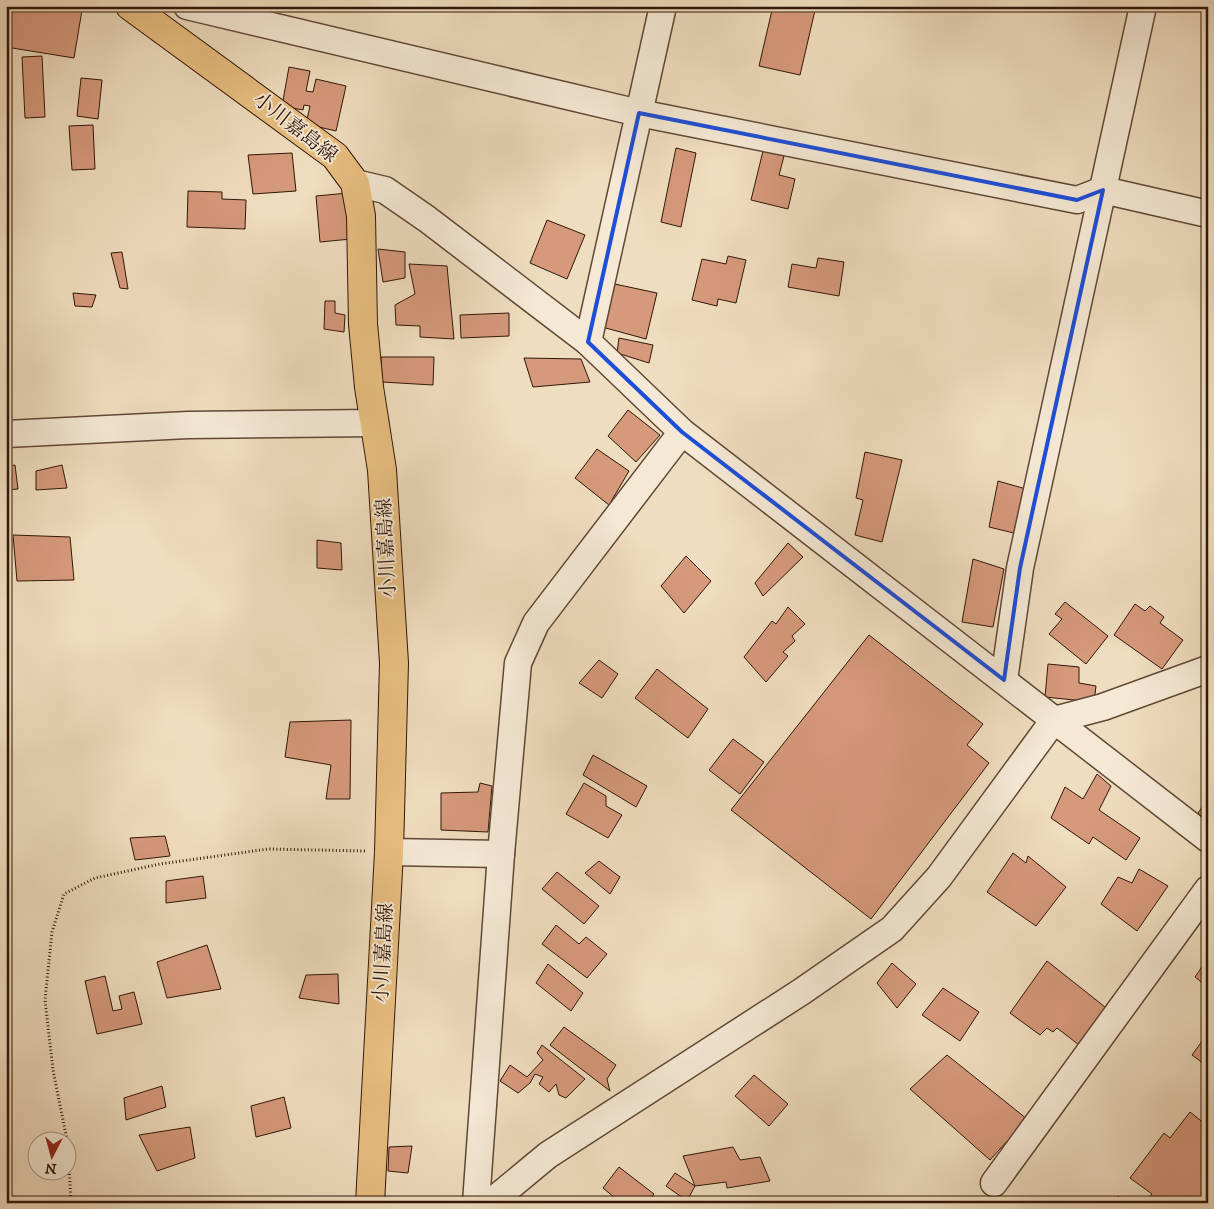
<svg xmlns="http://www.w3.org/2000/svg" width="1214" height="1209" font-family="'IM FELL DW Pica','Noto Serif JP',serif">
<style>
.building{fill:#d5997b;stroke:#311607}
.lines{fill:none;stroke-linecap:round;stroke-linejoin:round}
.street-casing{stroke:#604835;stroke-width:29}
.primary-casing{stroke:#311607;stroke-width:30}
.path{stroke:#311607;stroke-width:3;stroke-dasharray:1 2.5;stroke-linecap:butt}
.street{stroke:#f5e9d5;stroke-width:26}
.primary{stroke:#e8be80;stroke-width:28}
.marked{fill:none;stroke:#1d4ed8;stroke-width:4;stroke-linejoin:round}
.labels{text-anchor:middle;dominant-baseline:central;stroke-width:4;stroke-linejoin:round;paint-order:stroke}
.street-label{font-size:20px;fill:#311607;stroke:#f5e9d5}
</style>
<rect width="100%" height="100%" fill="#efddbf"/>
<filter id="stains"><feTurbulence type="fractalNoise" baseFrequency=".004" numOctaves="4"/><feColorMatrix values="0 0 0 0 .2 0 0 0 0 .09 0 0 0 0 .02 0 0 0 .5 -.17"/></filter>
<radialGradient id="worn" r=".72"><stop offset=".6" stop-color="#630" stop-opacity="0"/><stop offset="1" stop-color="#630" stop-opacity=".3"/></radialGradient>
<g class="building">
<polygon points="6,6 59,6 82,10 74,58 6,47"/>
<polygon points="773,6 816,6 800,75 759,66"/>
<polygon points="42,56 45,117 25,118 22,57"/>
<polygon points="289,67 310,71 306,91 313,92 316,79 346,86 336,131 306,124 310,106 304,105 303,110 282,106"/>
<polygon points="81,78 102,80 98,119 77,116"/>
<polygon points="6,123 9,123 11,151 6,152"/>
<polygon points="93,125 95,169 72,170 69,126"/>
<polygon points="676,148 696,153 681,227 661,222"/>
<polygon points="763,151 784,156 779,175 795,179 788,209 751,200"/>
<polygon points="292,153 296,191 253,194 248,155"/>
<polygon points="188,191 222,192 222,199 246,200 245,229 187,227"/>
<polygon points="348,193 351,239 320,242 316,196"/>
<polygon points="547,220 585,235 567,279 530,263"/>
<polygon points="378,249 405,252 405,278 383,282"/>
<polygon points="122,252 128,289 120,288 111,253"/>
<polygon points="728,256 746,260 736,303 718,299 717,306 692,300 702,259 726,264"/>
<polygon points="818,258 844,262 839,296 788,287 792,264 816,268"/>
<polygon points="409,264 447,266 454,339 420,337 420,326 396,325 395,305 415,294"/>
<polygon points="610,283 657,293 646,339 602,327"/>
<polygon points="73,293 96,295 92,307 75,306"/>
<polygon points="325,301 335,301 335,313 345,315 344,332 324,329"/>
<polygon points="509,313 509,336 461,338 460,315"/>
<polygon points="619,338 653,345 649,363 617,353"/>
<polygon points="381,357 434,357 433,385 382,382"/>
<polygon points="524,358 581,359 590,382 533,387"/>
<polygon points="628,410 660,435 636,462 608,436"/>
<polygon points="597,449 629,471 609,505 575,478"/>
<polygon points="865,452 902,460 882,542 855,535 863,500 856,498"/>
<polygon points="15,465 18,489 6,490 6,467"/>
<polygon points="62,465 67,488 36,490 36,471"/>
<polygon points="998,481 1033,491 1022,535 989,527"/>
<polygon points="13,535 70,537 74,580 17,581"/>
<polygon points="317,540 341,543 342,570 317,568"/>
<polygon points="788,543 803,557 763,596 755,583"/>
<polygon points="686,556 711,581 684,613 661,586"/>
<polygon points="973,559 1004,569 993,627 962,622"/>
<polygon points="1065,602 1108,636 1086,664 1049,634 1062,619 1055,614"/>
<polygon points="1135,604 1145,611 1150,606 1164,617 1160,623 1183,640 1162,669 1114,635"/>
<polygon points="788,607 805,624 792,636 795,641 783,652 788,656 766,682 744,657 772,621 776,624"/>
<polygon points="869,635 983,724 967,745 989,763 871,919 731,810"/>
<polygon points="599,660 618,674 602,698 579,683"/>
<polygon points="1048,664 1079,667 1079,683 1096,686 1094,702 1045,697"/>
<polygon points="657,669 708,709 688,738 635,698"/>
<polygon points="351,720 350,799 326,799 331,765 285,757 290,722"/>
<polygon points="733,739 764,762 740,794 709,770"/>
<polygon points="593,755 647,786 636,807 583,775"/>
<polygon points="1097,774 1111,786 1099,810 1140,838 1126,860 1093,837 1089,844 1051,818 1065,787 1083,799"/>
<polygon points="480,783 492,786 488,832 441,830 441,793 478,792"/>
<polygon points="584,783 606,796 606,806 622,815 608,838 566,814"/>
<polygon points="1208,799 1208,821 1198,813"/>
<polygon points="165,836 170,856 135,860 130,838"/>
<polygon points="1013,853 1026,863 1028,856 1066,887 1036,926 987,892"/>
<polygon points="599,861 620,877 610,894 585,873"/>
<polygon points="1139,869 1168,886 1137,931 1101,904 1118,877 1132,883"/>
<polygon points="557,872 599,906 584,924 542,889"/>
<polygon points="203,876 206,898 166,903 166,881"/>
<polygon points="556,925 579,944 586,937 607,954 587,978 542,944"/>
<polygon points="207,945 221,989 167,998 157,962"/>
<polygon points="1208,958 1208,987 1195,977"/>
<polygon points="1047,961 1110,1011 1083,1048 1057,1028 1053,1032 1047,1028 1040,1035 1010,1013"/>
<polygon points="892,963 916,984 897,1008 877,983"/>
<polygon points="548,964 583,993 571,1011 536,983"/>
<polygon points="338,974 339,1004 299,998 306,975"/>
<polygon points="105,976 113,1011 122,1009 119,996 134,992 142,1024 97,1034 85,981"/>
<polygon points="943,988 979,1012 960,1041 922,1015"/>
<polygon points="564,1027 616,1065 607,1079 610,1091 550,1045"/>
<polygon points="1208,1033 1208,1067 1192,1055"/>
<polygon points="542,1045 585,1079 566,1098 559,1095 556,1084 549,1092 539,1084 543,1077 535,1074 530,1083 518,1093 500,1081 510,1065 527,1077 543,1060 537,1053"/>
<polygon points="947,1055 1027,1119 990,1160 910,1089"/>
<polygon points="754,1075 788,1104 769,1126 735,1096"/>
<polygon points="162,1086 166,1107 126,1120 124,1098"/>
<polygon points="284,1097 291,1128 256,1137 251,1106"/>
<polygon points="1190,1112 1205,1124 1203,1130 1208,1133 1208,1203 1145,1203 1152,1194 1130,1178 1164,1133 1170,1138"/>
<polygon points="190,1127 195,1158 157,1171 139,1135"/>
<polygon points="412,1146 408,1173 388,1171 389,1147"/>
<polygon points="733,1147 740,1160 760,1157 770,1181 727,1188 726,1182 695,1186 683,1156"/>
<polygon points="619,1167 654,1194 648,1203 621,1203 603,1188"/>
<polygon points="675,1173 695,1186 687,1201 666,1186"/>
<polygon points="1118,1196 1127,1203 1113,1203"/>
</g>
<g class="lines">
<defs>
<g id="street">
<polyline points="187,6 639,113 1077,200 1103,190 1208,214"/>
<polyline points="355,183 385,190 427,219 588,342 682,432 1208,839"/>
<polyline points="588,342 663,6"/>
<polyline points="6,434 188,425 375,423"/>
<polyline points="1004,680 1020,568 1143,6"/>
<polyline points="389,852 501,854"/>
<polyline points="994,1183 1208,889"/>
<polyline points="476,1203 501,854 518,663 536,623 682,432"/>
<polyline points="490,1203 548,1155 801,992 892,929 939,877 1054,720 1103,707 1208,669"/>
</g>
<polyline id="primary" points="130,6 335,156 355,183 361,216 363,324 369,387 382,470 394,663 389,852 370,1203"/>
</defs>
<use href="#street" class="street-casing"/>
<use href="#primary" class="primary-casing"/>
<polyline class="path" points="71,1203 68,1145 53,1070 45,1000 52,932 64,894 95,878 160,864 268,849 365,851"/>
<use href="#street" class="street"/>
<use href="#primary" class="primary"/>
</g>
<path class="marked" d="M639,113L1077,200L1103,190L1020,568L1004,680L682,432L588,342Z"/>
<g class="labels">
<g class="street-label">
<text transform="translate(295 128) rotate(38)">小川嘉島線</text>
<text transform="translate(387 548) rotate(-93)">小川嘉島線</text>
<text transform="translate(384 953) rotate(-87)">小川嘉島線</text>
</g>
</g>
<rect width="1214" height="1209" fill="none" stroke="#efddbf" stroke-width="25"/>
<rect x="8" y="8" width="1199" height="1194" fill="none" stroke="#311607" stroke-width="2.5"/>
<rect x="12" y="12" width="1189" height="1184" fill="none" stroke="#311607"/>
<g transform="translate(52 1156) rotate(186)"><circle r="24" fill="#f5e9d5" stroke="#a79583"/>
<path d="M0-4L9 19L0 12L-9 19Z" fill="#8f2418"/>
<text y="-8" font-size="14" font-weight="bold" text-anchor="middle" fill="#311607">N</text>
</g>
<rect width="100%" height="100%" filter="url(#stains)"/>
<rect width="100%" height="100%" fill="url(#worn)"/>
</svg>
